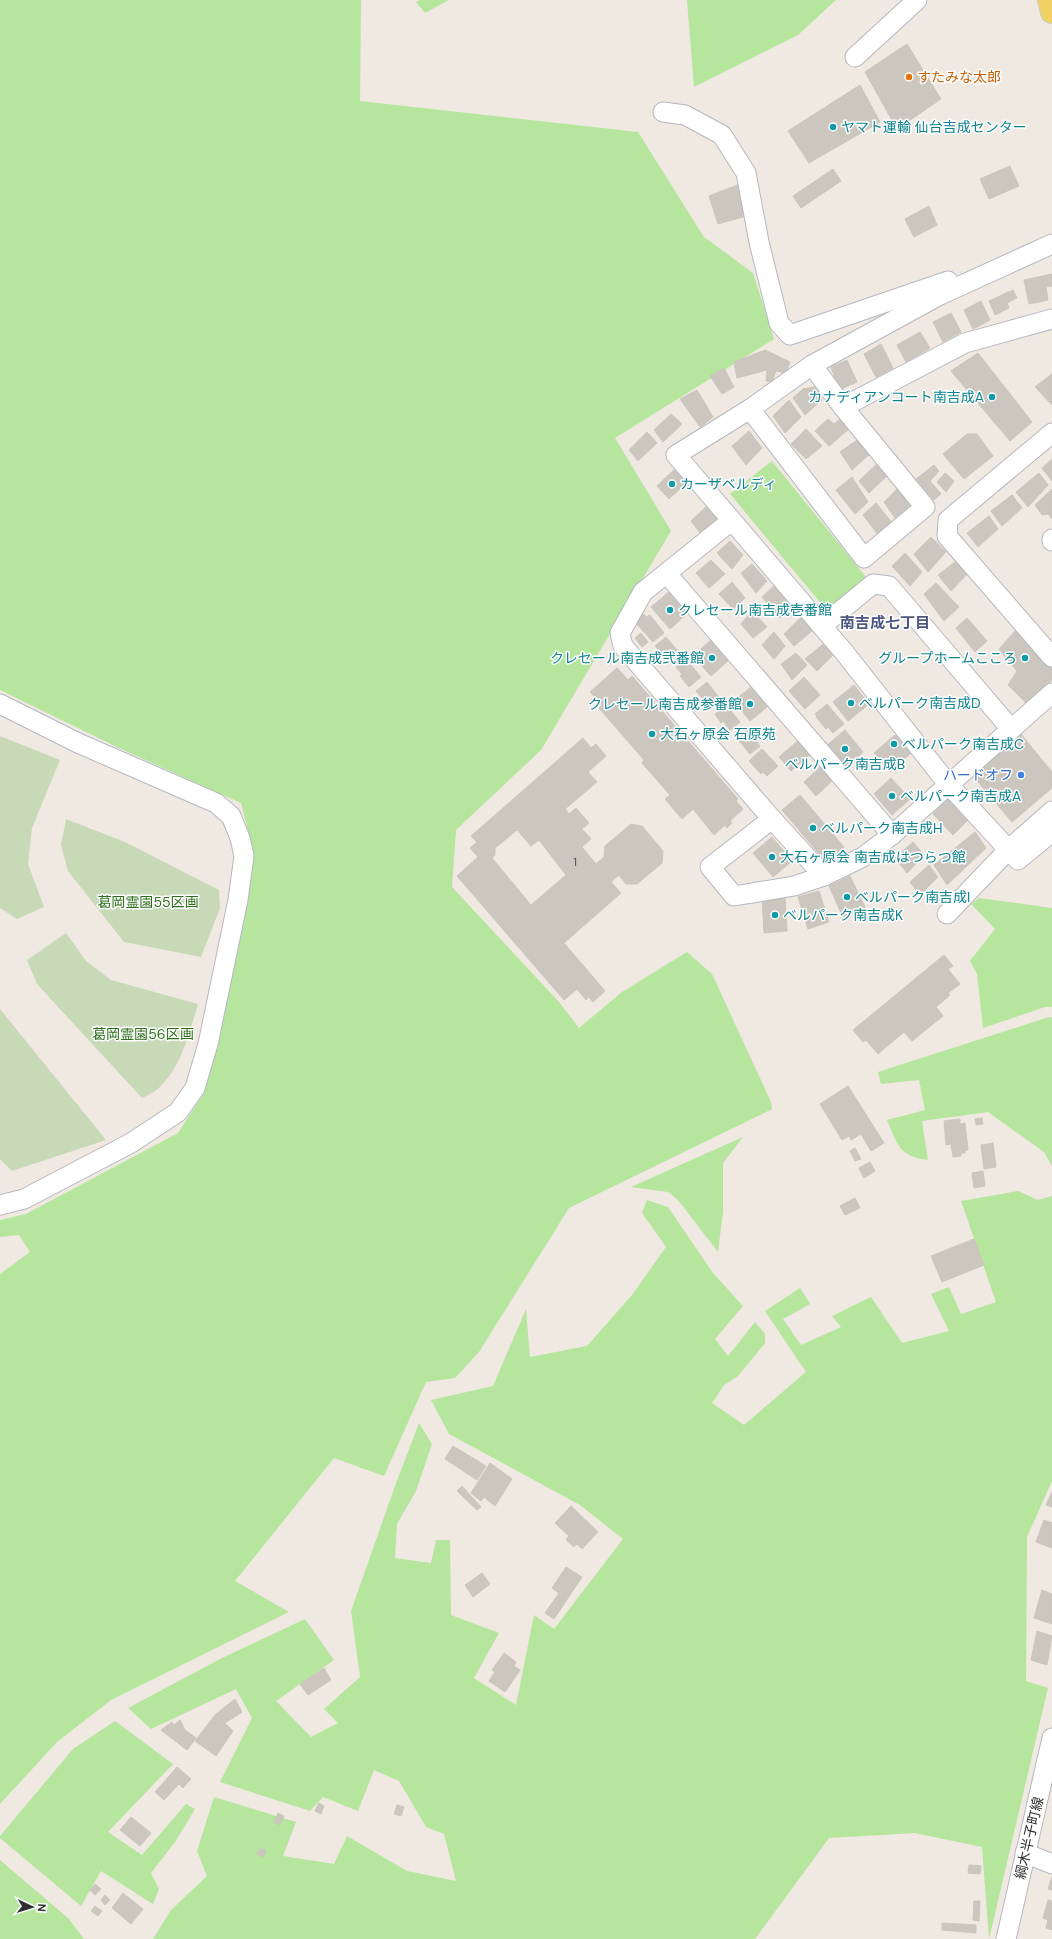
<svg xmlns="http://www.w3.org/2000/svg" width="1052" height="1939" font-family="'DM Sans','Noto Sans JP',sans-serif">
<style>
.green{fill:#b6e59e}
.cemetery{fill:#c8d9b8}
.building{fill:#cbc7bf;stroke:#cbc5ba;fill-rule:evenodd}
.lines{fill:none;stroke-linecap:round;stroke-linejoin:round}
.minor-casing{stroke:#b4b7c1;stroke-width:21}
.major-casing{stroke:#c9c9c9;stroke-width:24}
.minor{stroke:#fff;stroke-width:19}
.major{stroke:#f2d163;stroke-width:22}
.food-dot{fill:#e8710a;stroke:#fff;stroke-width:1.5}
.culture-dot{fill:#0f9aa8;stroke:#fff;stroke-width:1.5}
.shop-dot{fill:#3f7fe0;stroke:#fff;stroke-width:1.5}
.labels{text-anchor:middle;dominant-baseline:central;stroke-width:3;stroke-linejoin:round;paint-order:stroke}
.number-label{font-size:12px;fill:#555452}
.food-label{font-size:14px;fill:#c56008;stroke:#fff;text-anchor:start}
.culture-label{font-size:14px;fill:#0d838f;stroke:#fff;text-anchor:start}
.shop-label{font-size:14px;fill:#366cbe;stroke:#fff;text-anchor:end}
.park-label{font-size:14px;fill:#2c6e1b;stroke:#fff}
.street-label{font-size:14px;fill:#2e2e2e;stroke:#fff}
.neighbourhood-label{font-size:15px;font-weight:bold;fill:#4d5680;stroke:#fff}
</style>
<rect width="100%" height="100%" fill="#efe9e1"/>
<g class="green">
<polygon points="0,0 361,0 360,101 638,132 704,237 753,273 774,339 615,438 671,531 541,750 456,830 452,887 559,1002 579,1028 622,992 687,952 712,974 771,1102 772,1109 569,1208 479,1352 455,1378 426,1382 384,1476 334,1458 235,1581 289,1612 111,1700 57,1742 0,1804 0,1274 30,1252 19,1235 0,1237 0,1220 26,1214 178,1133 204,1093 254,854 241,803 119,748 0,690"/>
<polygon points="420,0 449,0 425,13 416,2"/>
<polygon points="687,0 836,0 798,35 694,87"/>
<polygon points="772,461 869,581 829,613 730,494"/>
<polygon points="979,898 1052,908 1052,1007 1045,1007 983,1028 977,974 970,961 995,929 971,904"/>
<path d="M1052,1017V1166L1044,1152L988,1112L922,1121L928,1160C898,1156 898,1145 887,1120L925,1110L919,1080L881,1084L878,1072L1046,1018Z"/>
<polygon points="743,1137 723,1163 723,1212 718,1252 678,1200 668,1192 631,1187"/>
<polygon points="1018,1191 1038,1200 1052,1196 1052,1481 1027,1537 1026,1681 1048,1688 989,1939 982,1847 915,1833 829,1838 755,1939 153,1939 171,1910 207,1876 197,1851 214,1797 296,1822 283,1856 334,1864 347,1836 407,1871 456,1881 444,1834 426,1827 399,1781 374,1770 358,1811 323,1797 310,1811 220,1782 252,1718 236,1689 151,1729 128,1708 222,1658 305,1619 334,1660 276,1701 311,1737 338,1723 324,1709 360,1677 351,1611 395,1486 419,1423 432,1444 416,1491 397,1524 395,1558 431,1563 436,1540 450,1540 451,1615 499,1633 474,1678 516,1705 534,1615 554,1629 623,1539 580,1505 449,1434 431,1400 493,1386 526,1309 530,1357 587,1346 632,1295 666,1247 642,1213 647,1200 668,1207 713,1273 743,1306 715,1339 728,1356 755,1322 765,1334 765,1343 738,1376 724,1385 712,1403 744,1425 806,1372 765,1311 800,1288 810,1304 783,1319 801,1345 841,1327 832,1316 871,1297 902,1343 949,1331 931,1294 949,1287 961,1314 996,1302 961,1201"/>
<polygon points="115,1721 173,1764 108,1832 142,1855 186,1804 195,1809 175,1842 151,1873 159,1889 153,1904 101,1871 81,1906 0,1838 0,1836 73,1749"/>
<polygon points="0,1860 69,1919 84,1939 0,1939"/>
</g>
<g class="cemetery">
<polygon points="0,736 60,760 32,828 28,864 44,907 17,919 0,908"/>
<polygon points="66,819 125,842 219,890 220,908 201,957 124,942 68,871 61,845"/>
<path d="M66,933L86,961L111,980L198,1004C189,1033 182,1065 160,1087C155,1092 148,1095 142,1098L37,984L27,960Z"/>
<polygon points="0,1009 106,1140 12,1171 0,1159"/>
</g>
<g class="building">
<polygon points="907,44 941,99 897,129 865,72"/>
<polygon points="860,85 880,122 809,163 788,131"/>
<polygon points="1010,166 1019,186 989,199 980,179"/>
<polygon points="833,169 841,181 801,208 793,196"/>
<polygon points="740,184 746,216 718,224 709,196"/>
<polygon points="929,206 937,225 914,237 905,219"/>
<polygon points="1052,274 1052,286 1046,287 1048,300 1029,304 1024,280"/>
<polygon points="1013,290 1017,298 1007,303 1009,308 995,315 989,301"/>
<polygon points="981,301 990,320 973,329 964,310"/>
<polygon points="951,313 961,332 943,342 933,322"/>
<polygon points="920,332 930,348 906,362 897,345"/>
<polygon points="881,344 893,368 876,377 864,354"/>
<polygon points="765,350 790,362 786,373 776,371 772,382 766,381 767,370 737,378 734,362"/>
<polygon points="978,353 1032,422 1010,441 951,371"/>
<polygon points="847,360 857,382 839,390 831,367"/>
<polygon points="724,368 734,387 722,394 710,376"/>
<polygon points="1052,374 1052,405 1035,387"/>
<polygon points="819,386 822,400 805,415 793,398 803,389"/>
<polygon points="697,390 713,417 700,427 680,399"/>
<polygon points="789,400 801,417 785,433 773,416"/>
<polygon points="671,414 682,424 663,442 654,430"/>
<polygon points="844,416 850,428 829,446 815,431 828,419 834,424"/>
<polygon points="806,429 822,446 806,459 791,444"/>
<polygon points="749,431 762,448 746,465 732,446"/>
<polygon points="647,432 657,443 638,461 629,450"/>
<polygon points="967,434 977,434 993,456 964,479 943,454"/>
<polygon points="860,438 872,452 852,470 840,452"/>
<polygon points="1052,459 1052,481 1042,468"/>
<polygon points="881,460 890,473 869,493 859,481"/>
<polygon points="934,465 939,471 930,481 941,494 934,500 916,479"/>
<polygon points="676,468 687,482 669,499 657,486"/>
<polygon points="945,473 954,481 946,492 937,482"/>
<polygon points="1039,473 1048,485 1028,507 1016,492"/>
<polygon points="852,477 868,502 855,514 836,490"/>
<polygon points="899,487 913,503 895,518 884,502"/>
<polygon points="1052,489 1052,519 1048,514 1042,515 1035,505"/>
<polygon points="1012,495 1022,508 1002,526 991,511"/>
<polygon points="876,503 893,524 879,536 863,515"/>
<polygon points="708,505 722,518 701,534 691,521"/>
<polygon points="989,516 998,529 978,547 967,533"/>
<polygon points="931,537 946,552 928,572 914,554"/>
<polygon points="730,541 743,555 732,569 717,553"/>
<polygon points="905,553 922,572 910,586 892,566"/>
<polygon points="959,559 969,572 951,591 938,575"/>
<polygon points="711,560 725,574 709,588 696,573"/>
<polygon points="752,564 767,581 756,593 741,573"/>
<polygon points="732,582 745,598 733,609 719,594"/>
<polygon points="936,583 959,607 944,621 924,594"/>
<polygon points="774,586 791,606 780,618 762,597"/>
<polygon points="670,591 689,612 670,629 651,607"/>
<polygon points="752,611 767,627 753,638 741,624"/>
<polygon points="644,614 646,617 650,615 664,633 653,642 635,622"/>
<polygon points="801,617 813,630 794,646 784,634"/>
<polygon points="967,618 987,641 975,652 956,628"/>
<polygon points="1017,629 1052,668 1052,680 1026,703 1008,685 1017,671 999,649"/>
<polygon points="774,632 785,646 774,659 762,645"/>
<polygon points="641,633 648,642 642,647 635,638"/>
<polygon points="666,637 681,655 671,664 655,646"/>
<polygon points="712,639 730,659 711,676 693,656"/>
<polygon points="827,641 835,653 817,671 805,659"/>
<polygon points="796,653 807,665 792,680 781,664"/>
<polygon points="686,659 701,677 689,687 680,676 682,674 676,667"/>
<polygon points="617,668 628,680 632,676 738,799 736,801 743,809 730,821 732,823 727,828 725,825 714,835 693,809 682,819 665,799 670,795 642,763 644,760 599,708 602,705 590,692"/>
<polygon points="804,677 820,695 805,709 789,691"/>
<polygon points="707,682 721,700 711,708 696,691"/>
<polygon points="854,685 869,704 848,721 833,702"/>
<polygon points="751,687 767,707 750,721 734,701"/>
<polygon points="827,704 844,724 833,733 828,727 826,729 816,717 817,715 815,714"/>
<polygon points="726,705 740,722 730,730 723,721 721,723 715,714"/>
<polygon points="745,727 760,746 750,754 734,735"/>
<polygon points="845,730 863,752 846,767 827,745"/>
<polygon points="1020,733 1052,772 1052,788 1012,822 972,775"/>
<polygon points="895,735 911,753 890,772 874,753"/>
<path d="M583,738L591,748L596,744L606,756L588,772L597,782L565,809L569,814L576,808L589,823L582,829L591,839L582,847L596,864L604,857L605,846L631,824L642,826L663,851L662,863L637,884H626L619,875L611,882L621,893L564,943L605,991L593,1002L589,997L586,1000L577,989L564,1000L457,876L478,857L470,848L477,842L471,836ZM517,830L531,846L539,840L566,875L531,905L492,858L495,855V848Z"/>
<polygon points="800,739 812,753 791,771 779,757"/>
<polygon points="762,749 778,766 767,776 763,772 761,774 749,761"/>
<polygon points="820,767 832,781 816,796 804,782"/>
<polygon points="891,778 910,799 892,815 874,794"/>
<polygon points="800,795 844,847 826,862 782,810"/>
<polygon points="948,799 968,820 953,835 933,814"/>
<polygon points="975,832 986,848 947,885 934,865"/>
<polygon points="772,837 792,861 773,877 753,853"/>
<polygon points="913,842 924,855 907,873 895,858"/>
<polygon points="929,865 938,877 920,895 910,882"/>
<polygon points="850,876 865,907 843,917 829,886"/>
<polygon points="819,891 829,922 808,929 798,897"/>
<polygon points="785,897 787,931 764,933 762,898"/>
<polygon points="944,955 953,966 948,969 960,984 948,993 950,995 936,1007 943,1016 912,1041 904,1032 878,1054 866,1040 863,1042 853,1030"/>
<polygon points="848,1086 884,1143 871,1151 861,1134 851,1140 849,1136 842,1140 820,1104"/>
<polygon points="982,1118 983,1124 976,1125 975,1119"/>
<polygon points="960,1119 960,1124 965,1123 968,1150 965,1150 965,1153 961,1153 961,1156 953,1157 951,1144 946,1145 944,1121"/>
<polygon points="993,1143 996,1167 984,1169 981,1145"/>
<polygon points="855,1148 861,1159 855,1161 850,1151"/>
<polygon points="870,1162 875,1171 864,1178 859,1168"/>
<polygon points="983,1171 985,1186 974,1188 972,1173"/>
<polygon points="855,1198 860,1208 845,1215 840,1206"/>
<polygon points="974,1239 984,1265 942,1282 931,1256"/>
<polygon points="453,1446 486,1466 477,1480 445,1459"/>
<polygon points="490,1463 512,1479 495,1506 484,1497 481,1501 471,1493"/>
<polygon points="462,1486 481,1507 477,1510 457,1491"/>
<polygon points="1052,1492 1052,1507 1046,1505"/>
<polygon points="571,1506 598,1532 582,1549 577,1544 574,1547 566,1540 569,1536 555,1523"/>
<polygon points="1044,1520 1052,1523 1052,1548 1036,1542"/>
<polygon points="566,1567 582,1577 554,1619 545,1613 559,1593 552,1588"/>
<polygon points="482,1573 490,1584 473,1597 465,1585"/>
<polygon points="1042,1590 1052,1594 1052,1624 1034,1618"/>
<polygon points="1037,1631 1052,1636 1047,1665 1031,1660"/>
<polygon points="504,1653 516,1662 514,1666 520,1670 505,1692 489,1681 495,1672 492,1670"/>
<polygon points="324,1668 331,1680 308,1695 300,1684"/>
<polygon points="235,1699 242,1712 225,1723 233,1731 216,1756 195,1741 216,1714"/>
<polygon points="180,1720 185,1730 196,1738 187,1750 161,1730 172,1722 174,1725"/>
<polygon points="177,1767 191,1779 183,1788 179,1784 164,1800 155,1792"/>
<polygon points="319,1803 324,1806 321,1814 315,1811"/>
<polygon points="397,1805 404,1807 401,1816 394,1814"/>
<polygon points="278,1813 284,1816 280,1825 274,1822"/>
<polygon points="131,1817 151,1833 140,1846 120,1830"/>
<polygon points="260,1848 266,1851 263,1857 257,1854"/>
<polygon points="969,1865 981,1866 980,1874 968,1873"/>
<polygon points="1052,1877 1052,1890 1048,1889"/>
<polygon points="95,1884 101,1889 95,1895 90,1890"/>
<polygon points="123,1893 143,1909 131,1924 112,1908"/>
<polygon points="105,1895 110,1900 105,1905 101,1900"/>
<polygon points="1048,1900 1052,1901 1052,1930 1046,1928 1048,1920 1043,1918"/>
<polygon points="974,1901 980,1901 979,1921 973,1920"/>
<polygon points="95,1906 102,1911 98,1916 91,1911"/>
<polygon points="942,1923 976,1925 976,1933 942,1930"/>
</g>
<g class="lines">
<defs>
<g id="minor">
<polyline points="855,57 917,0"/>
<polyline points="663,112 685,115 722,135 746,173 759,242 779,323 790,335 948,281"/>
<polyline points="1052,244 940,295 812,365 750,409 676,455 844,652 948,784 1018,860 1052,832"/>
<polyline points="843,407 965,343 1052,319"/>
<polyline points="750,409 864,558 925,507 843,407 812,365"/>
<polyline points="1052,433 948,520 947,536 1052,657"/>
<polyline points="731,521 643,592 620,633 623,646 772,819 824,876"/>
<polyline points="1052,539 1052,541"/>
<polyline points="667,574 892,835"/>
<polyline points="822,626 873,584 889,586 1011,729"/>
<polyline points="0,704 78,743 216,803 231,816 240,838 244,856 238,900 208,1044 195,1088 178,1112 131,1143 24,1199 0,1205"/>
<polyline points="772,819 710,867 734,896 794,886 824,876 863,857 892,835 1052,693"/>
<polyline points="947,914 1009,849 1052,811"/>
<polyline points="1025,1853 1052,1864"/>
<polyline points="1006,1939 1052,1738"/>
</g>
<polyline id="major" points="1049,0 1052,12"/>
</defs>
<use href="#minor" class="minor-casing"/>
<use href="#major" class="major-casing"/>
<use href="#minor" class="minor"/>
<use href="#major" class="major"/>
</g>
<circle class="food-dot" cx="909" cy="77" r="4"/>
<g class="culture-dot">
<circle cx="833" cy="127" r="4"/>
<circle cx="992" cy="397" r="4"/>
<circle cx="672" cy="484" r="4"/>
<circle cx="670" cy="610" r="4"/>
<circle cx="712" cy="658" r="4"/>
<circle cx="1025" cy="658" r="4"/>
<circle cx="851" cy="703" r="4"/>
<circle cx="750" cy="704" r="4"/>
<circle cx="652" cy="734" r="4"/>
<circle cx="894" cy="744" r="4"/>
<circle cx="845" cy="749" r="4"/>
<circle cx="892" cy="796" r="4"/>
<circle cx="813" cy="828" r="4"/>
<circle cx="772" cy="857" r="4"/>
<circle cx="847" cy="897" r="4"/>
<circle cx="775" cy="915" r="4"/>
</g>
<circle class="shop-dot" cx="1021" cy="775" r="4"/>
<g class="labels">
<g class="number-label">
<text x="575" y="862">1</text>
</g>
<g class="food-label">
<text x="917" y="77">すたみな太郎</text>
</g>
<g class="culture-label">
<text x="841" y="127">ヤマト運輸 仙台吉成センター</text>
<text x="984" y="397" text-anchor="end">カナディアンコート南吉成A</text>
<text x="680" y="484">カーザベルディ</text>
<text x="678" y="610">クレセール南吉成壱番館</text>
<text x="704" y="658" text-anchor="end">クレセール南吉成弐番館</text>
<text x="1017" y="658" text-anchor="end">グループホームこころ</text>
<text x="859" y="703">ベルパーク南吉成D</text>
<text x="742" y="704" text-anchor="end">クレセール南吉成参番館</text>
<text x="660" y="734">大石ヶ原会 石原苑</text>
<text x="902" y="744">ベルパーク南吉成C</text>
<text x="845" y="764" text-anchor="middle">ベルパーク南吉成B</text>
<text x="900" y="796">ベルパーク南吉成A</text>
<text x="821" y="828">ベルパーク南吉成H</text>
<text x="780" y="857">大石ヶ原会 南吉成はつらつ館</text>
<text x="855" y="897">ベルパーク南吉成I</text>
<text x="783" y="915">ベルパーク南吉成K</text>
</g>
<g class="shop-label">
<text x="1013" y="775">ハードオフ</text>
</g>
<g class="park-label">
<text x="148" y="902">葛岡霊園55区画</text>
<text x="143" y="1034">葛岡霊園56区画</text>
</g>
<g class="street-label">
<text transform="translate(1029 1838) rotate(-77)">綱木半子町線</text>
</g>
<g class="neighbourhood-label">
<text x="885" y="623">南吉成七丁目</text>
</g>
</g>
<g transform="translate(32 1907) rotate(94)" stroke="#ffffff" stroke-width="3" paint-order="stroke">
<path d="M0-3L7 15L0 10L-7 15Z" fill="#2e2e2e"/>
<text y="-6" font-size="11" font-weight="bold" text-anchor="middle" fill="#2e2e2e">N</text>
</g>
</svg>
